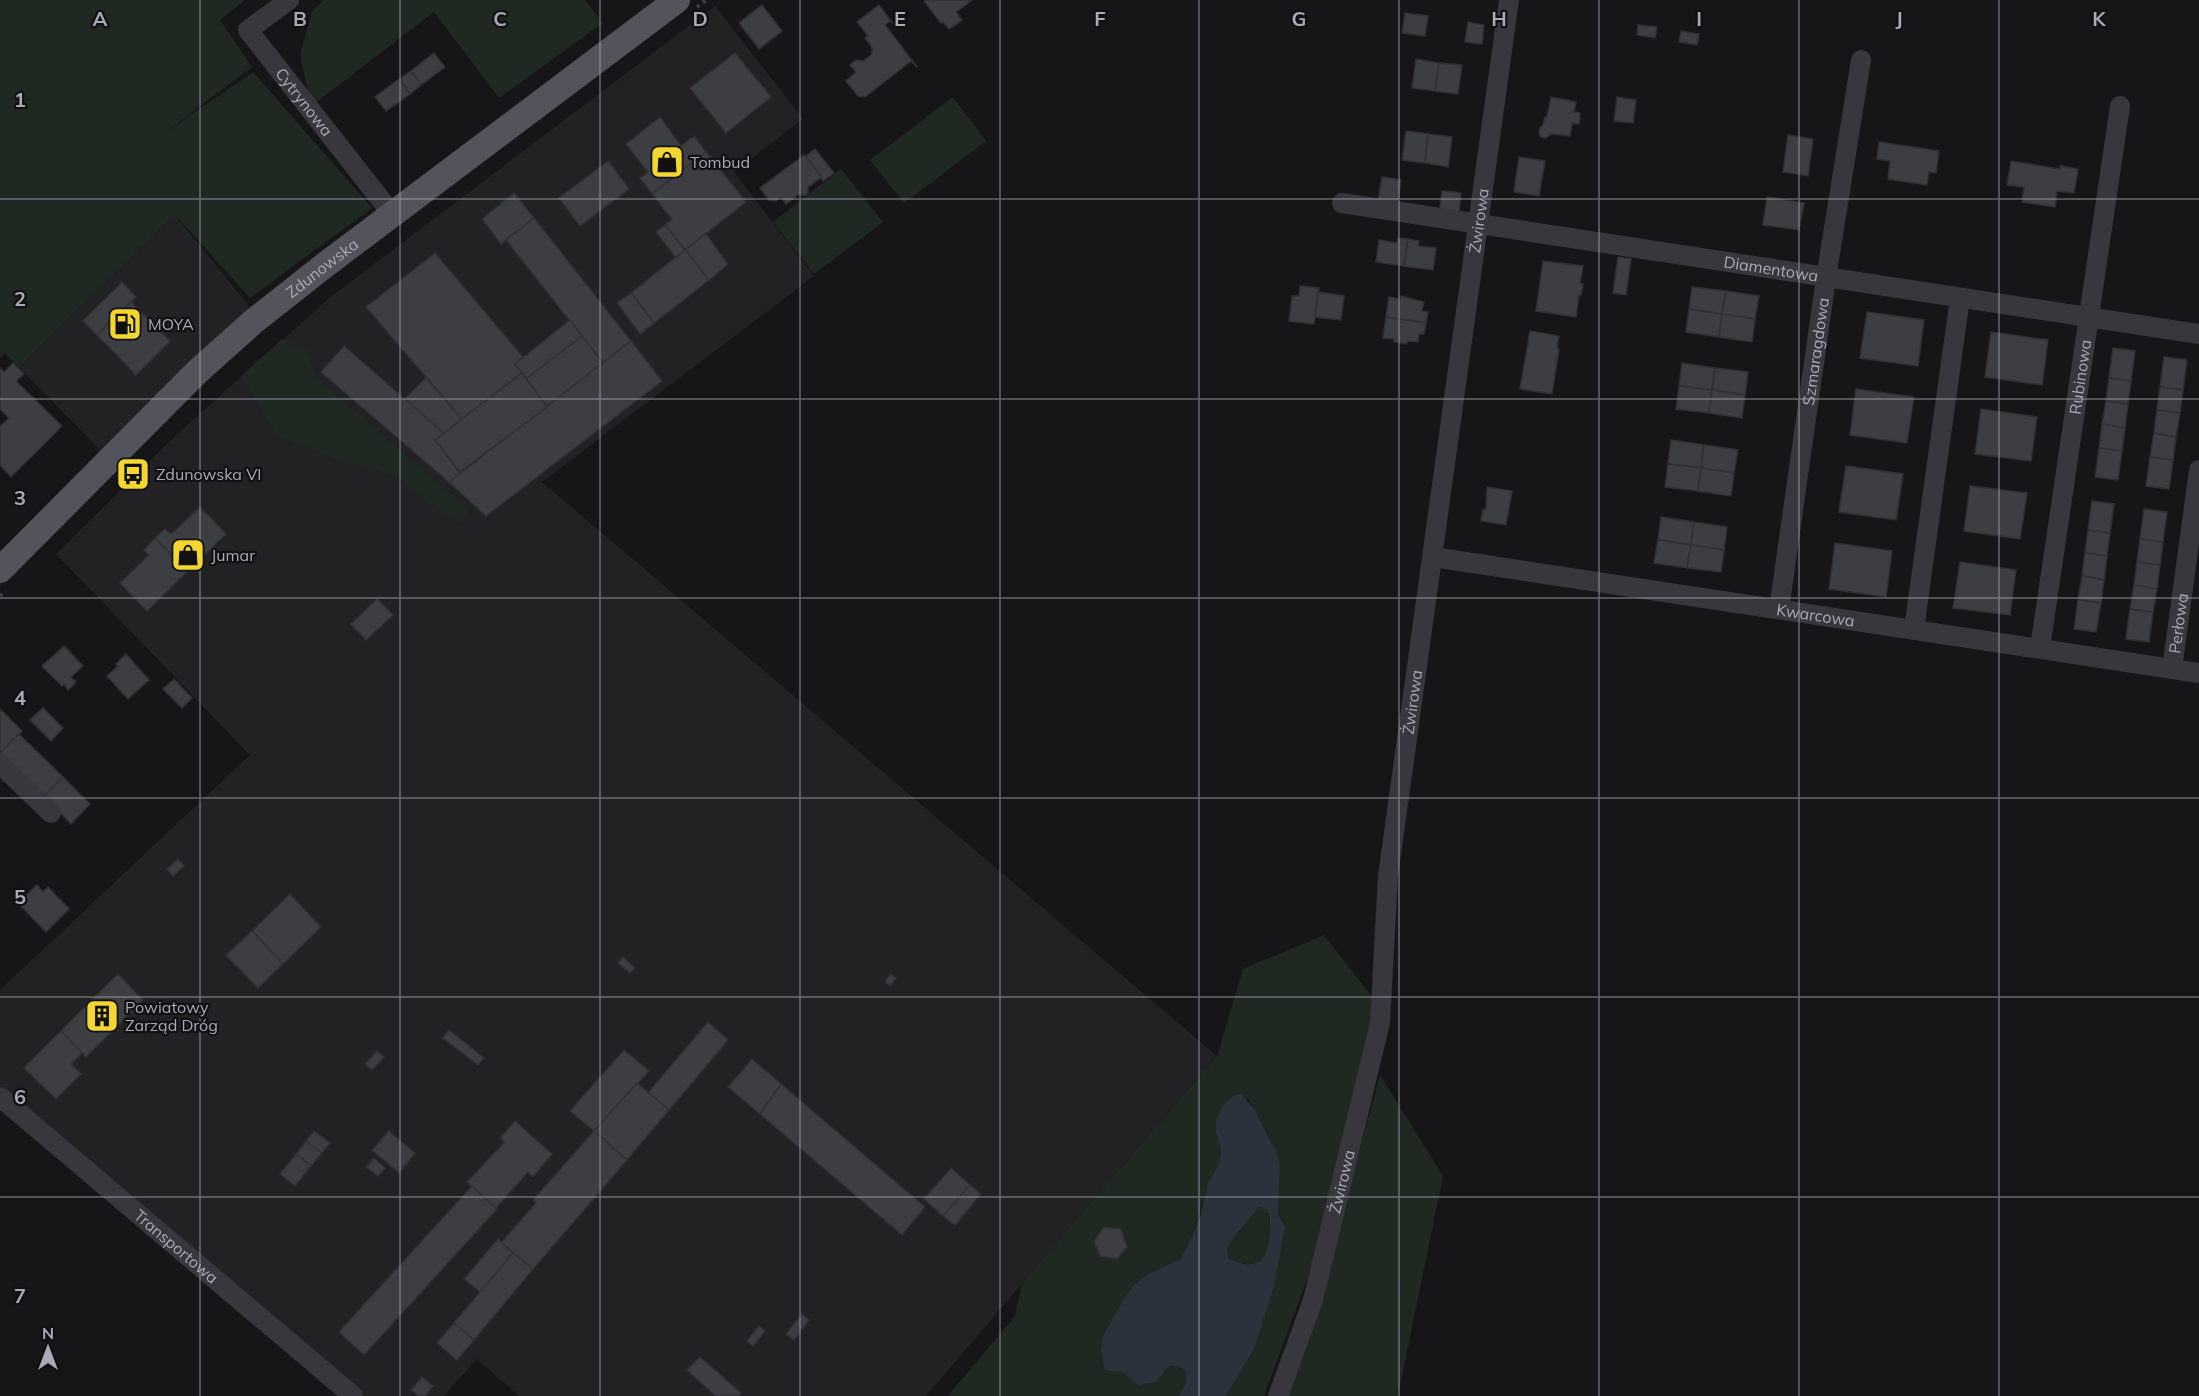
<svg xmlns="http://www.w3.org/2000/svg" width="2199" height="1396" font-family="Mulish,sans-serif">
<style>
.built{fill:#222225}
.green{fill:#202822;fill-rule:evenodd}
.water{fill:#2c323c;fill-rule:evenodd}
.building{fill:#3d3e42;stroke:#313034;stroke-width:1.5}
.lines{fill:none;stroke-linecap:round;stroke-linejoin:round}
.path{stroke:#3d3d44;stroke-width:4;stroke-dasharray:3 4.5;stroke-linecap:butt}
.minor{stroke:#37373d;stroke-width:20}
.major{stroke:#53535c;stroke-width:26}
.grid{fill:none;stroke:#a8aab8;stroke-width:1.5;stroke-opacity:0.55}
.labels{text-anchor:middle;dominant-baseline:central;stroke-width:4.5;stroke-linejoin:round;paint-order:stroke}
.street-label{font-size:16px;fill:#a8aab8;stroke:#111113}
.poi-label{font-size:16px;fill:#a8aab8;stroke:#111113;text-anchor:start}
.grid-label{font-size:20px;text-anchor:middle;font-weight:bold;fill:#a8aab8;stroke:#111113;stroke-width:4.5;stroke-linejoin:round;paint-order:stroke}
</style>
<rect width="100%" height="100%" fill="#161618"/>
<g class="built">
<polygon points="715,6 803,119 734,172 814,276 542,482 1217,1056 926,1396 519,1396 477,1359 444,1396 362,1396 0,1086 0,990 250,755 56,554 172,439 328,299"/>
<polygon points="175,215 250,307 100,450 19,367"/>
</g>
<g class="green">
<polygon points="0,0 245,0 220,20 252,67 166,132 253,72 372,208 250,298 175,215 19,367 5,353 0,358"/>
<polygon points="324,0 585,0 603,23 499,98 434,12 314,104 309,98 300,55 312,12"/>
<polygon points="953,97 986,141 904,203 870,160"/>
<polygon points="841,169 883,222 814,274 773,222"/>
<polygon points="282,339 308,352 316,377 472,512 458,524 395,476 340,460 277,436 241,376"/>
<path d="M1324,935L1375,1001L1316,1255L1264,1396H1226L1254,1349L1278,1215L1280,1165L1270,1137L1248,1099L1216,1133L1221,1149L1219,1164L1208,1183L1199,1217L1187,1247L1180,1259L1150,1273L1105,1370L1124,1373L1164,1374L1170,1365L1182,1368L1186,1373V1383L1178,1396H948L1015,1316L1022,1283L1217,1056L1243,969ZM1104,1227L1121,1229L1127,1247L1117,1258L1100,1256L1094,1241Z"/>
<polygon points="1380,1075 1443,1176 1398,1396 1284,1396 1319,1301"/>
<path d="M1259,1207L1268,1210C1272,1224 1272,1262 1252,1264C1244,1265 1236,1261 1229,1259L1227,1249L1230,1242Z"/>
</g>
<path class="water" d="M1241,1094L1255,1110L1277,1153L1280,1165L1278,1215L1285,1227L1274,1286L1254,1349L1226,1396H1178L1186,1383V1373L1182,1368L1170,1365L1156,1382L1138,1385L1124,1373L1105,1370L1101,1350L1103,1336L1123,1301L1134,1285L1150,1273L1180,1259L1187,1247L1200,1217L1208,1183L1219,1164L1221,1149L1216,1133V1120L1224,1104L1233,1096ZM1259,1207L1268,1210C1272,1224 1272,1262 1252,1264C1245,1266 1236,1261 1229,1259L1227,1249L1230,1242Z"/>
<g class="building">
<polygon points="926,0 972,0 956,12 962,20 949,29 943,22 941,23 924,1"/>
<polygon points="762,5 782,31 759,49 739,23"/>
<polygon points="879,5 893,24 890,21 885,25 917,67 911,61 865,97 858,96 846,81 856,72 850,65 856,60 864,61 872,54 872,47 865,38 868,36 857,22"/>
<polygon points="1405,13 1428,16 1425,36 1402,33"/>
<polygon points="1468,22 1484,25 1482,44 1465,42"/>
<polygon points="1638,25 1657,27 1655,38 1637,35"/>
<polygon points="1681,31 1699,34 1697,45 1679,42"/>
<polygon points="434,53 445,67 421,85 411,71"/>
<polygon points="735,53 771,97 726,133 690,88"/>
<polygon points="1416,59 1439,63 1435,91 1412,88"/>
<polygon points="1439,63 1462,65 1458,94 1435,91"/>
<polygon points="411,71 421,85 410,94 399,79"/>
<polygon points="399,79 410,94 386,111 375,97"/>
<polygon points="1551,97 1576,102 1574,112 1580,113 1579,124 1572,123 1570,136 1551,134 1546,138 1541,137 1539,133 1540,128 1543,125 1545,117 1547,117"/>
<polygon points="1617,97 1636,100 1633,123 1614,121"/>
<polygon points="660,117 681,146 694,136 706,152 652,194 640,178 648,172 626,144"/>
<polygon points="1406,131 1428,134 1425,163 1402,160"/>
<polygon points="1428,134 1452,137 1448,167 1425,163"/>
<polygon points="1788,135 1813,139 1808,176 1783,172"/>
<polygon points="1879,142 1939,151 1936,173 1929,172 1927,185 1888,179 1890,161 1877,159"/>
<polygon points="815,149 834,173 823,181 806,156"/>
<polygon points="706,152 746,202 685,250 665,225 672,219 652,194"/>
<polygon points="804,155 822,177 808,187 808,193 804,196 799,194 786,204 781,197 776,201 769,200 760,188"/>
<polygon points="1519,157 1545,161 1539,196 1514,192"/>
<polygon points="608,161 629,189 580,226 559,198"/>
<polygon points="2011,161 2060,169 2060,166 2078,169 2074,193 2057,191 2055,207 2022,202 2024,187 2007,185"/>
<polygon points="1382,177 1401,180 1398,203 1378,200"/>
<polygon points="1442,191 1461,193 1459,212 1440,209"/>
<polygon points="514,193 534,218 501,244 482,219"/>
<polygon points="1767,197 1804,203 1799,230 1763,225"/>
<polygon points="534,218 631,341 603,363 506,240"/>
<polygon points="665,225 685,250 676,258 656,232"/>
<polygon points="706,234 728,264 709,280 685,250"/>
<polygon points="1398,238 1408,239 1404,266 1376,262 1379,240 1397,243"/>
<polygon points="1408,239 1419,241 1418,246 1436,248 1433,270 1404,266"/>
<polygon points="685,250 709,280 654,323 631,293"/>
<polygon points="435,253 523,357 515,364 522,373 462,419 366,307"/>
<polygon points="1618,257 1631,259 1626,295 1613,293"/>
<polygon points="1543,261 1583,266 1580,284 1583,284 1581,295 1579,295 1576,317 1536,311"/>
<polygon points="122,282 136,297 97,335 83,321"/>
<polygon points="1300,286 1319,288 1314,324 1289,321 1292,296 1299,296"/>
<polygon points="1692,287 1726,291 1722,314 1689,309"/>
<polygon points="1726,291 1759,296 1755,319 1722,314"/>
<polygon points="1318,292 1344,296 1341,320 1315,317"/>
<polygon points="631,293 654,323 640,334 617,303"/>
<polygon points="1400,296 1424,302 1422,311 1428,312 1426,323 1386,317 1389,297 1400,299"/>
<polygon points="131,302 170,341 136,375 97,335"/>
<polygon points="1689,309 1722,314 1719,337 1686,332"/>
<polygon points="1867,312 1924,320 1918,366 1860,358"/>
<polygon points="1722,314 1755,319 1752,342 1719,337"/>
<polygon points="1386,317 1426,323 1424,334 1419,334 1418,342 1407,341 1407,344 1394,342 1394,339 1383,338"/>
<polygon points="570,320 582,336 527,379 515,364"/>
<polygon points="1530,331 1559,336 1557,348 1559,349 1552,394 1520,389"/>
<polygon points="1991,332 2048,340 2042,385 1985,377"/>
<polygon points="582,336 603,363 547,407 526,379"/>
<polygon points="631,341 662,381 486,516 449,482"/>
<polygon points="344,346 444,433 435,440 460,473 449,482 321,372"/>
<polygon points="2113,348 2135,351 2131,381 2109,378"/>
<polygon points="2164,357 2187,360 2183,390 2160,387"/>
<polygon points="13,363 24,374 16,381 62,426 11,477 0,465 0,426 9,418 0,409 0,368 4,372"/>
<polygon points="1682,363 1715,368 1712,390 1679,386"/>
<polygon points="1715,368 1748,372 1745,395 1712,390"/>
<polygon points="522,373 547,407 460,472 435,440"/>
<polygon points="426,378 462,419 444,433 405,399"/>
<polygon points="2109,378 2131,381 2128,404 2106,401"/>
<polygon points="1679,386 1712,390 1709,413 1676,409"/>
<polygon points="2160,387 2183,390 2180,413 2157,410"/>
<polygon points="1856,389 1914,397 1907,443 1850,435"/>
<polygon points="1712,390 1745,395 1742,418 1709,413"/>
<polygon points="2106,401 2128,404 2125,428 2102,424"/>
<polygon points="1981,409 2037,417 2031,461 1975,454"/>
<polygon points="2157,410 2180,413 2176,437 2154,433"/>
<polygon points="2102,424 2125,428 2122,451 2099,448"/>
<polygon points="2154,433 2176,437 2173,460 2150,457"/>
<polygon points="1671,440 1704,445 1701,468 1668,464"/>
<polygon points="1704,445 1738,450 1734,473 1701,468"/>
<polygon points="2099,448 2122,451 2118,480 2095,477"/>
<polygon points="2150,457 2173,460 2169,489 2146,486"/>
<polygon points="1668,464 1701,468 1698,491 1665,487"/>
<polygon points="1846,466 1903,474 1896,520 1839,512"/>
<polygon points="1701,468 1734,473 1731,496 1698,491"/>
<polygon points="1970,486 2027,493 2020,539 1964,531"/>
<polygon points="1487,487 1512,491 1506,525 1481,521 1483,509 1486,510"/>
<polygon points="2092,501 2114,504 2110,533 2088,530"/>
<polygon points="200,507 226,534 187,572 155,538 165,529 171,534"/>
<polygon points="2144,509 2167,512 2163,542 2140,539"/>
<polygon points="1661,517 1694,522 1691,545 1658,540"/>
<polygon points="1694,522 1727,527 1724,550 1691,545"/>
<polygon points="2088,530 2110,533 2107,556 2085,553"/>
<polygon points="155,538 187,572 147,611 120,583 149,555 144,550"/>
<polygon points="2140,539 2163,542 2160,565 2137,562"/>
<polygon points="1658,540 1691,545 1687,568 1654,563"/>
<polygon points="1835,543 1892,551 1886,597 1829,589"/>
<polygon points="1691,545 1724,550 1721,572 1687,568"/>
<polygon points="2085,553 2107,556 2104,580 2082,576"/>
<polygon points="1960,562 2016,570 2010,615 1953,608"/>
<polygon points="2137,562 2160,565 2157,589 2134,585"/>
<polygon points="2082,576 2104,580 2101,603 2078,600"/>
<polygon points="2134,585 2157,589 2153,612 2130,609"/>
<polygon points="377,599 393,615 366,640 351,624"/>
<polygon points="2078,600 2101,603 2096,632 2074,629"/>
<polygon points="2130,609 2153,612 2149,642 2126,639"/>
<polygon points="64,646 83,666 71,677 76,682 68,690 64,684 62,686 42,666"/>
<polygon points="126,654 149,680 128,699 107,676 118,666 116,664"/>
<polygon points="174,679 192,698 182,708 163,689"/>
<polygon points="43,708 63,728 51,741 30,720"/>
<polygon points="0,709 22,731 2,752 0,750"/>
<polygon points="19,734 63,777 44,796 0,753"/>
<polygon points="63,777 90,804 71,824 44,796"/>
<polygon points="178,859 184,866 173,876 167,869"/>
<polygon points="37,885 43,892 48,887 69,909 46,932 18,903"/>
<polygon points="290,894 321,927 283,964 252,931"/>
<polygon points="252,931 283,964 258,988 226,955"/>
<polygon points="623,957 635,968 630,973 618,963"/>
<polygon points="118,974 143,1000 86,1057 61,1031"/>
<polygon points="891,974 896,978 890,986 885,981"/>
<polygon points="708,1022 728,1040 669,1110 648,1093"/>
<polygon points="449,1030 484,1058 478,1065 443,1038"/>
<polygon points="61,1031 82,1053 71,1064 81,1074 56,1099 24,1068"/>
<polygon points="624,1050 649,1071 594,1131 570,1111"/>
<polygon points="377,1051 384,1057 372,1070 365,1064"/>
<polygon points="752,1059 781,1084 760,1114 728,1087"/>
<polygon points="637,1083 669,1110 627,1160 594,1131"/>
<polygon points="781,1084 925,1207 902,1235 760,1114"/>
<polygon points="515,1121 552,1154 533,1177 528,1172 496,1208 467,1182 502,1145 504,1142 500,1138"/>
<polygon points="314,1131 330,1143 322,1153 306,1141"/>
<polygon points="389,1131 415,1153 399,1173 372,1150"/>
<polygon points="594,1131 627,1160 533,1269 501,1243 536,1203 533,1200"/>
<polygon points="306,1141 322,1153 311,1166 296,1154"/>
<polygon points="296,1154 311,1166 295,1186 280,1174"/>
<polygon points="374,1158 385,1168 378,1176 366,1167"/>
<polygon points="951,1168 970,1185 943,1216 924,1199"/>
<polygon points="970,1185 981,1194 955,1225 943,1216"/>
<polygon points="472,1186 497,1209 364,1355 339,1332"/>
<polygon points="1104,1227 1121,1229 1127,1247 1117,1259 1100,1256 1094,1241"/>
<polygon points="498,1239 513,1253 480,1292 464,1279"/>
<polygon points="513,1253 533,1269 474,1340 454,1323"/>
<polygon points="802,1314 809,1320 794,1340 786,1334"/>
<polygon points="454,1323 474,1340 457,1360 437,1343"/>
<polygon points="759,1326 765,1331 753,1346 747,1341"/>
<polygon points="700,1357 741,1393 739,1396 716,1396 687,1370"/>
<polygon points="422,1377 433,1386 425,1396 419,1396 411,1390"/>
</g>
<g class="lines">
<g class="path">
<polyline points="697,7 706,0"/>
<polyline points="0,596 6,591"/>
</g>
<g class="minor">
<path id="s1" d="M289,0L248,30L392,214"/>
<path id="s2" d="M1342,203L2199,334"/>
<path id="s3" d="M1433,557L2199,673"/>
<path id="s4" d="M1779,609L1826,278L1861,60"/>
<polyline points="1914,629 1960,298"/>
<path id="s5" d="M2040,648L2120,106"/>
<path id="s6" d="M2172,669L2199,470"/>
<polyline points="0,764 51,813"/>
<path id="s7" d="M0,1097L353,1396"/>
<path id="s8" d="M1278,1396L1313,1300L1380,1023L1388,876L1509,0"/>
</g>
<path class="major" id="s9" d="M0,570L197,372L254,321L325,265L677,0"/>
</g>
<path class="grid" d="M200,0V1396M400,0V1396M600,0V1396M800,0V1396M1000,0V1396M1199,0V1396M1399,0V1396M1599,0V1396M1799,0V1396M1999,0V1396M0,199H2199M0,399H2199M0,598H2199M0,798H2199M0,997H2199M0,1197H2199"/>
<defs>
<symbol id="shop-square" viewBox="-11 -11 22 22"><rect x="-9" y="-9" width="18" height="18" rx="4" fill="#f4d631" stroke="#111113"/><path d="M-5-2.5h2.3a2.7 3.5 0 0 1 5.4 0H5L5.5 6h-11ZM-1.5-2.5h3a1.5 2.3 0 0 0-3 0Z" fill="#111"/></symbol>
<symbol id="fuel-square" viewBox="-11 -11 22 22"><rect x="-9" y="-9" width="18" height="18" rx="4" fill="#f4d631" stroke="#111113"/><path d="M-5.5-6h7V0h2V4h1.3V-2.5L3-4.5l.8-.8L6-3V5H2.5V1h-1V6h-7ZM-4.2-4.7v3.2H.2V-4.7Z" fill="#111"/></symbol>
<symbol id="bus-square" viewBox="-11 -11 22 22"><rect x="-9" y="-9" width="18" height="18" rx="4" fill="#f4d631" stroke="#111113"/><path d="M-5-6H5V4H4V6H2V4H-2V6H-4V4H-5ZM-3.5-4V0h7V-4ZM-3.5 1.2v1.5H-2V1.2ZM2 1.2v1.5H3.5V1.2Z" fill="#111"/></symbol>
<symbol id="building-square" viewBox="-11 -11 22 22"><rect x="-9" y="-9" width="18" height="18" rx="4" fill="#f4d631" stroke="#111113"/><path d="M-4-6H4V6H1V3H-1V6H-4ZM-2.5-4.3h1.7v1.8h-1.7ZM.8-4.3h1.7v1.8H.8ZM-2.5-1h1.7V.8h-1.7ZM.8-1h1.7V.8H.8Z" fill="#111"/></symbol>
</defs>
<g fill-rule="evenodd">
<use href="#shop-square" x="648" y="143" width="38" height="38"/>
<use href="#fuel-square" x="106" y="305" width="38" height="38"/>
<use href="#bus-square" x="114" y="455" width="38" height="38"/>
<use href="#shop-square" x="169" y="536" width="38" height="38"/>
<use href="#building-square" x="83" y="997" width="38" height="38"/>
</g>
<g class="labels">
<g class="street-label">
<text stroke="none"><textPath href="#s1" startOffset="142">Cytrynowa</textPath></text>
<text stroke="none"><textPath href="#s8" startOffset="1196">Żwirowa</textPath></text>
<text stroke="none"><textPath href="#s9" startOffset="442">Zdunowska</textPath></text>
<text stroke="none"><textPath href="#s2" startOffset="434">Diamentowa</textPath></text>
<text stroke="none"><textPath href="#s4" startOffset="260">Szmaragdowa</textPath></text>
<text stroke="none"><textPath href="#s5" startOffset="274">Rubinowa</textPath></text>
<text stroke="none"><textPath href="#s3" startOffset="387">Kwarcowa</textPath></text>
<text stroke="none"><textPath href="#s6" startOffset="46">Perłowa</textPath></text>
<text stroke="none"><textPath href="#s8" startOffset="710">Żwirowa</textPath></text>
<text stroke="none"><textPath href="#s8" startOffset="224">Żwirowa</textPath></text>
<text stroke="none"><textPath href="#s7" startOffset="231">Transportowa</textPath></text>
</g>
<g class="poi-label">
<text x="690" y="162">Tombud</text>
<text x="148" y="324">MOYA</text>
<text x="156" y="474">Zdunowska VI</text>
<text x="211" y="555">Jumar</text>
<text x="125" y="1007">Powiatowy<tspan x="125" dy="18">Zarząd Dróg</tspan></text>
</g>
</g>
<g class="grid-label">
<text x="100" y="26">A</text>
<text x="300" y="26">B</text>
<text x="500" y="26">C</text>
<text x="700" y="26">D</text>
<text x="900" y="26">E</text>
<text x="1100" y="26">F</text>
<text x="1299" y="26">G</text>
<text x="1499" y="26">H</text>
<text x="1699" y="26">I</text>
<text x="1899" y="26">J</text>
<text x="2099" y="26">K</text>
<text x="20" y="107">1</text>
<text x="20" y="306">2</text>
<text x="20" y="505">3</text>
<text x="20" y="705">4</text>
<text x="20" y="904">5</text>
<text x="20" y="1104">6</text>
<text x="20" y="1303">7</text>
</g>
<g transform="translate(48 1348)" stroke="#111113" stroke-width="4.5" paint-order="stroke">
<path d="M0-4.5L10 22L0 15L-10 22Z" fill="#a8aab8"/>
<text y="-9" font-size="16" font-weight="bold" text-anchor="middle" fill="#a8aab8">N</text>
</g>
</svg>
